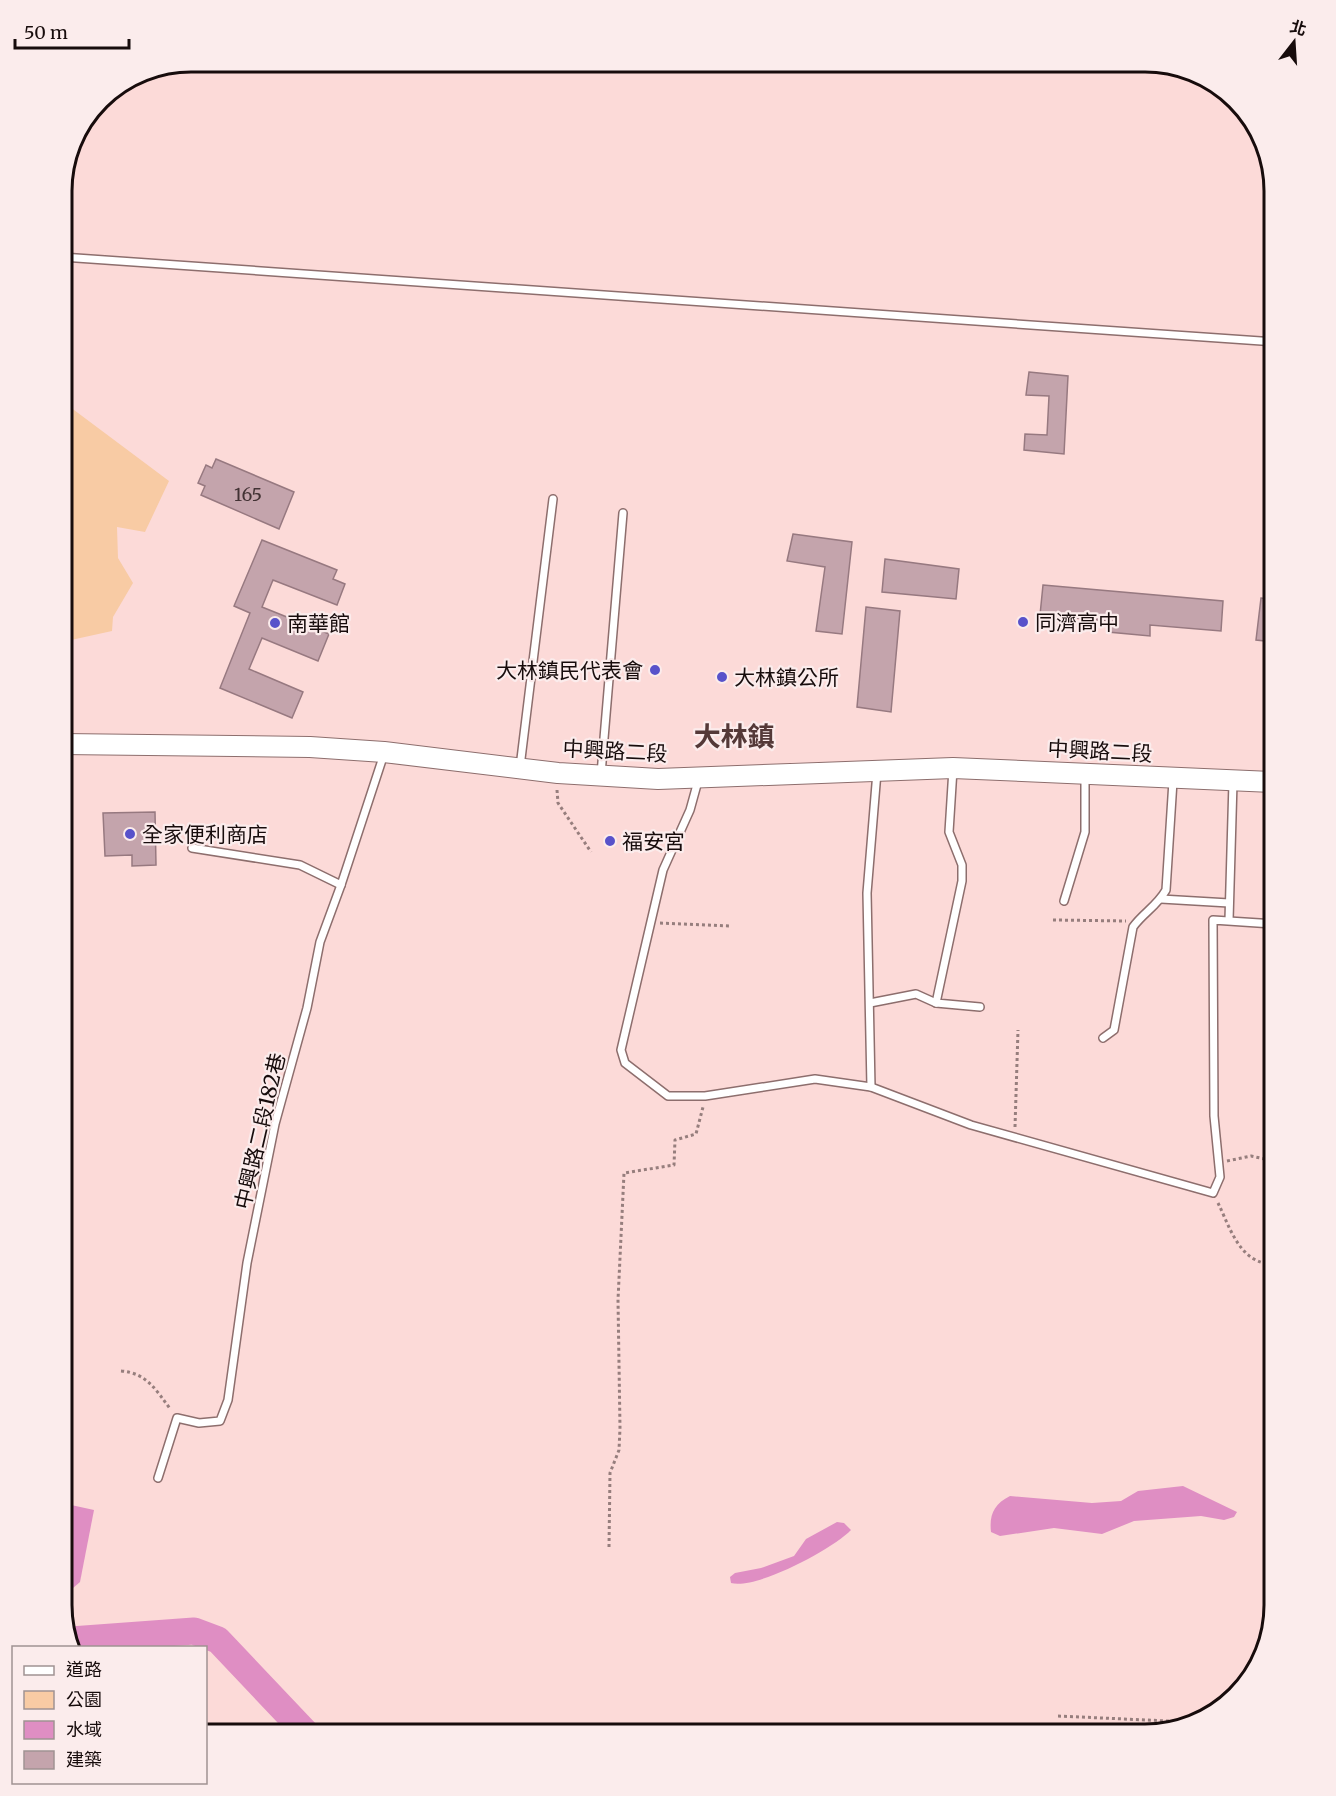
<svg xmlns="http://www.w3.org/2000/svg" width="1336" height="1796" font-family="Merriweather,'Noto Sans TC',serif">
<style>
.green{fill:#f8cba4}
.water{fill:#df8ec3}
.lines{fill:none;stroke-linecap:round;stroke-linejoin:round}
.river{stroke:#df8ec3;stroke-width:27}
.building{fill:#c4a4ac;stroke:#977980;stroke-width:1.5}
.lane-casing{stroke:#8d6e6d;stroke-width:10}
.secondary-casing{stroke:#8d6e6d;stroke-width:22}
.path{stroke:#967e7d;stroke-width:3;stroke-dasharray:3 3;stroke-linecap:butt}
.lane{stroke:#fff;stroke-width:7}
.secondary{stroke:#fff;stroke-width:20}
.poi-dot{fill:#5852ca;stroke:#fbecec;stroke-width:2}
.labels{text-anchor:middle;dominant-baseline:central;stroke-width:4.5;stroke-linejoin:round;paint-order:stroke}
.number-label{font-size:18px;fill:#423234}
.poi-label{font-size:21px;fill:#170c0c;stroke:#fbecec;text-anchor:start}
.street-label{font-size:21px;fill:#170c0c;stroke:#fbecec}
.district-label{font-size:27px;font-weight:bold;fill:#543938;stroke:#fbecec}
.rim{fill:none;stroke:#170c0c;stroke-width:3}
</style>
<rect width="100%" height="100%" fill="#fcdad8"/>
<polygon class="green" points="62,401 169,481 145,532 117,527 118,558 133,583 113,617 112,631 62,642"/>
<g class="water">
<path d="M1183,1486L1237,1512L1234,1517L1224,1520L1201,1516L1134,1521L1102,1534L1054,1528L1000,1536L991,1532C989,1515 994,1504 1010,1496L1092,1503L1121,1501L1138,1491Z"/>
<polygon points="62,1503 94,1510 80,1582 73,1588 62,1588"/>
<path d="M837,1522L844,1523L851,1530C833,1549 756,1590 731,1583L730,1577L735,1573L761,1568L794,1556L806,1539Z"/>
</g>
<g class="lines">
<polyline class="river" points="71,1640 194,1631 218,1640 307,1734"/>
</g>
<g class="building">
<polygon points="1029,372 1068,376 1064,454 1024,450 1025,434 1047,435 1049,396 1026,395"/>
<polygon points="216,459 294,492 279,529 201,495 205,486 198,483 206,465 212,468"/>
<polygon points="793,534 852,542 842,634 816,631 825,567 787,561"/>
<polygon points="262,540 337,570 333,579 345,584 337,605 273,580 262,607 329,634 318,661 262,638 249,669 303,692 292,718 220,688 250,613 234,606"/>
<polygon points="885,559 959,569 956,599 882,592"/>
<polygon points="1043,585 1223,601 1221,631 1150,625 1150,636 1108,632 1109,621 1040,615"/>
<polygon points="1261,598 1274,600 1274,642 1256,640"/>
<polygon points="866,607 900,611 891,712 857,707"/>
<polygon points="155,812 156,865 132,866 132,855 105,856 103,813"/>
</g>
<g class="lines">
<defs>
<g id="lane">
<polyline points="62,257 1274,342"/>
<polyline points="520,767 553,499"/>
<polyline points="953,769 949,832 962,865 962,881 936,1003 980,1007"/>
<polyline points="601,774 623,513"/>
<polyline points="698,781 690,810 663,870 621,1050 625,1063 668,1096 705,1096 815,1079 871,1087 971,1125 1213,1193 1220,1177 1214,1116 1213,920 1274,924"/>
<polyline points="192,848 300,865 341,885"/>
<polyline points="1161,899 1229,903"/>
<polyline points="1064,901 1085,832 1085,775"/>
<polyline points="1229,920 1233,782"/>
<polyline points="870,1003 916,994 936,1003"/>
<path d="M1103,1038L1114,1030L1133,927C1143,913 1157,906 1166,890L1173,781"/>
<polyline points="871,1087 867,893 877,772"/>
<polyline points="158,1478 177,1418 199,1423 220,1421 228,1400 247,1263 275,1124 307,1008 320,942 341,885 384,754"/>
</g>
<polyline id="secondary" points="62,744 310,747 384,752 558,773 658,779 953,768 1274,782"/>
</defs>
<use href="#lane" class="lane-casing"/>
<use href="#secondary" class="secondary-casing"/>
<g class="path">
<polyline points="557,790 558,803 591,852"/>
<polyline points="1053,920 1126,921"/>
<polyline points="660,923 730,926"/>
<polyline points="1015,1127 1018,1030"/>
<polyline points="1227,1161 1251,1156 1274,1161"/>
<path d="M1218,1203C1227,1221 1235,1248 1254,1259C1262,1264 1267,1262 1274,1270"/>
<path d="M121,1371C147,1373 156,1390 171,1410"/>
<polyline points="609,1547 610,1473 619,1450 620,1428 618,1300 624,1173 674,1165 675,1140 696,1134 703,1107"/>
<polyline points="1058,1716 1190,1722"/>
</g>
<use href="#lane" class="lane"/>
<use href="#secondary" class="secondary"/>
</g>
<g class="poi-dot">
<circle cx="1023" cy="622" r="6"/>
<circle cx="275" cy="623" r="6"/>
<circle cx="655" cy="670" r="6"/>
<circle cx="722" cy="677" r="6"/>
<circle cx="130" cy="834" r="6"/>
<circle cx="610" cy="841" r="6"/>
</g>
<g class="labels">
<g class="number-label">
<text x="248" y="494">165</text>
</g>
<g class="poi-label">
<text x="1035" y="622">同濟高中</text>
<text x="287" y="623">南華館</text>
<text x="643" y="670" text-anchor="end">大林鎮民代表會</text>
<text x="734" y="677">大林鎮公所</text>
<text x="142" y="834">全家便利商店</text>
<text x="622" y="841">福安宮</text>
</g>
<g class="street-label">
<text transform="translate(615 751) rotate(3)">中興路二段</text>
<text transform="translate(1100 751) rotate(3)">中興路二段</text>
<text transform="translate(260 1131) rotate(-77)">中興路二段182巷</text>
</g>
<g class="district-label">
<text x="734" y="736">大林鎮</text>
</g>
</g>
<path d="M0 0H1336V1796H0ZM191 72H1145A119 119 0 0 1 1264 191V1605A119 119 0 0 1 1145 1724H191A119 119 0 0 1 72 1605V191A119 119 0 0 1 191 72Z" fill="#fbecec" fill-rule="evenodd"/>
<path class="rim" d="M191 72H1145A119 119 0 0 1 1264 191V1605A119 119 0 0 1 1145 1724H191A119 119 0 0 1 72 1605V191A119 119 0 0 1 191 72Z"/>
<rect x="12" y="1646" width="195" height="138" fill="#fbecec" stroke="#a09292" stroke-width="1.5"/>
<rect x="24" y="1666" width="30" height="9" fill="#ffffff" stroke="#a09292" stroke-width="1.5"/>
<text x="66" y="1676" font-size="18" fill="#170c0c">道路</text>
<rect x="24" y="1691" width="30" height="18" fill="#f8cba4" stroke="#a09292" stroke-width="1.5"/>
<text x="66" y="1706" font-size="18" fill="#170c0c">公園</text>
<rect x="24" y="1721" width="30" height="18" fill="#df8ec3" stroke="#a09292" stroke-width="1.5"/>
<text x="66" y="1736" font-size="18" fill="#170c0c">水域</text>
<rect x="24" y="1751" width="30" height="18" fill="#c4a4ac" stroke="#a09292" stroke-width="1.5"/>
<text x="66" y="1766" font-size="18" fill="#170c0c">建築</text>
<g transform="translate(1294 42) rotate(17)" stroke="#fbecec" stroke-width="4.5" paint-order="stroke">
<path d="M0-4.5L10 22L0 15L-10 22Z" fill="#170c0c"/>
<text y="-9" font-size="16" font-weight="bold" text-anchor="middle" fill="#170c0c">北</text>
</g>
<path d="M15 39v9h114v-9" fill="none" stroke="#170c0c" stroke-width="3"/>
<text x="24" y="39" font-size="18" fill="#170c0c" stroke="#fbecec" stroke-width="4.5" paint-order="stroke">50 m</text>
</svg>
